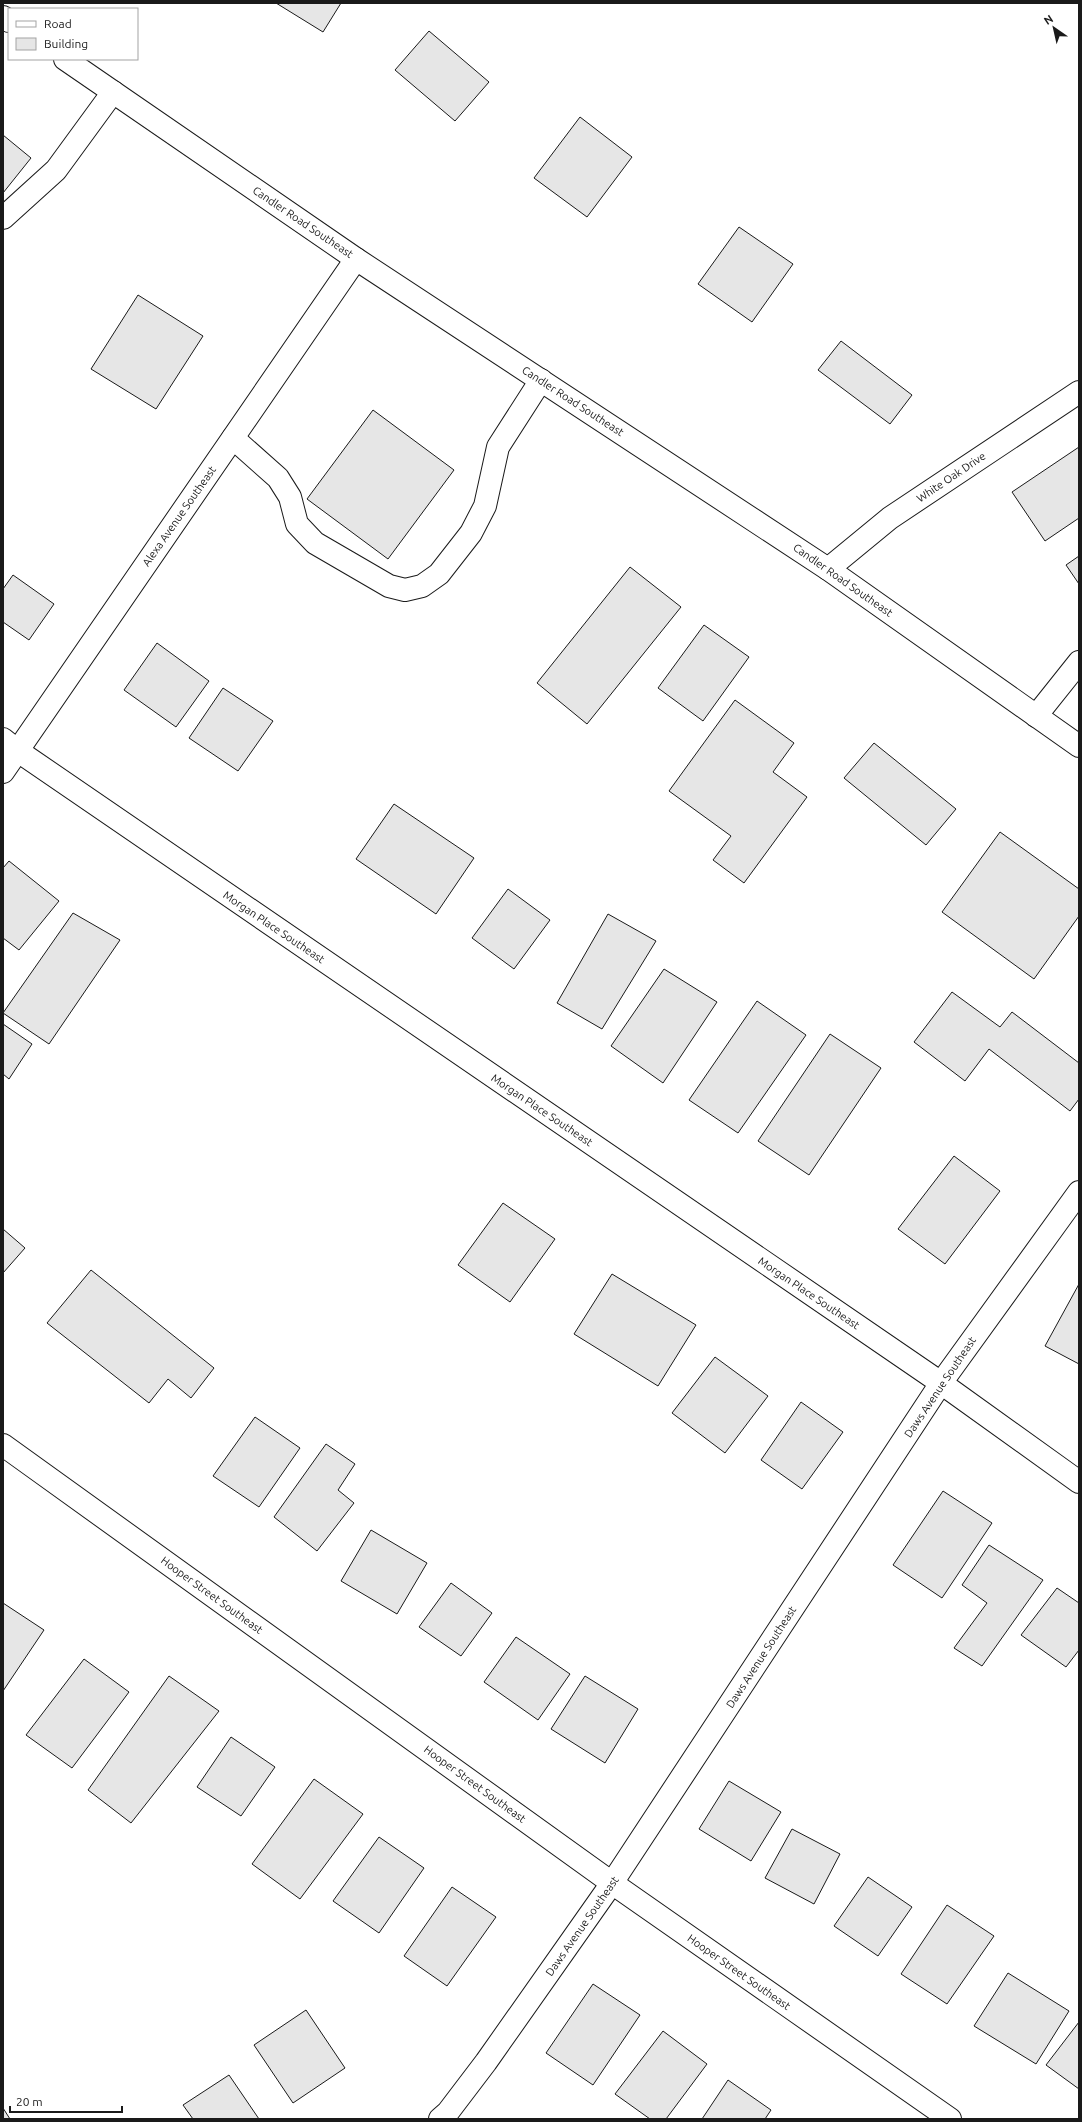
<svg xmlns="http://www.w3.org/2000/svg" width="1082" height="2122" font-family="Ubuntu,sans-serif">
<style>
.building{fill:#e6e6e6;stroke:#1a1a1a}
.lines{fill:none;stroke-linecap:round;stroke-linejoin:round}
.minor-casing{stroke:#1a1a1a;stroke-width:24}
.major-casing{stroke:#1a1a1a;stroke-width:24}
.minor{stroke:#fff;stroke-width:22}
.major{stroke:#fff;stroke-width:22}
.labels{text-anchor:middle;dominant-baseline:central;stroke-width:3;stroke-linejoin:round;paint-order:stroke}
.street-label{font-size:11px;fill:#1a1a1a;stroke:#fff}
</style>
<rect width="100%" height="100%" fill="#fff"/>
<g class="building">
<polygon points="276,3 341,3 323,32"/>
<polygon points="429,31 489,82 455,121 395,70"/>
<polygon points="580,117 632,157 587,217 534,178"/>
<polygon points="3,135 31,158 3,193"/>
<polygon points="739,227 793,264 752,322 698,284"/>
<polygon points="138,295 203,336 156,409 91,369"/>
<polygon points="841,341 912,395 890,424 818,370"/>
<polygon points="373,410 454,470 388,559 307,499"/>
<polygon points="1079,447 1079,518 1045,541 1012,492"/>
<polygon points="1079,556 1079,584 1066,565"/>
<polygon points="630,567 681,607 587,724 537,683"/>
<polygon points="13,575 54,604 29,640 3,622 3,589"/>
<polygon points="704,625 749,657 703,721 658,688"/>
<polygon points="157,643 209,681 176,727 124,690"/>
<polygon points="223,688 273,721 238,771 189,738"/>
<polygon points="735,700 794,743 773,772 807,797 744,883 713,860 731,836 669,791"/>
<polygon points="874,743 956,809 926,845 844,778"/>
<polygon points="394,804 474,858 436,914 356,859"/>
<polygon points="1000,832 1079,889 1079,916 1034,979 942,912"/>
<polygon points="9,861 59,901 19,950 3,938 3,868"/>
<polygon points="508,889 550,920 514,969 472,938"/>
<polygon points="73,913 120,940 49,1044 3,1013"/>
<polygon points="608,914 656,941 602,1029 557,1003"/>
<polygon points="664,969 717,1002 663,1083 611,1046"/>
<polygon points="952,992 1000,1027 1012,1012 1079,1063 1079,1099 1070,1111 989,1049 965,1081 914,1042"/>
<polygon points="757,1001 806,1035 738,1133 689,1100"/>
<polygon points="3,1024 32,1044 9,1079 3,1074"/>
<polygon points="830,1034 881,1068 809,1175 758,1141"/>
<polygon points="954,1156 1000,1191 945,1264 898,1229"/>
<polygon points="503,1203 555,1239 510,1302 458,1265"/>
<polygon points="3,1229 25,1248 3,1273"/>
<polygon points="91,1270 214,1368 191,1398 168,1379 149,1403 47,1323"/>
<polygon points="612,1274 696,1325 658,1386 574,1334"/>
<polygon points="1079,1284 1079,1364 1045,1346"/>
<polygon points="715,1357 768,1396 725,1453 672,1413"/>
<polygon points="801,1402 843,1432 802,1489 761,1460"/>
<polygon points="255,1417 300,1448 259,1507 213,1476"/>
<polygon points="326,1444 355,1464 338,1490 354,1503 317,1551 274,1517"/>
<polygon points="943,1491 992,1523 942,1598 893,1565"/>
<polygon points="371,1530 427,1563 397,1614 341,1581"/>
<polygon points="989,1545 1043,1580 982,1666 954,1648 987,1603 962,1585"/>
<polygon points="451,1583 492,1613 461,1656 419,1627"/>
<polygon points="1057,1588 1079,1603 1079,1650 1066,1667 1021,1635"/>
<polygon points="3,1603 44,1630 3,1691"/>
<polygon points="516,1637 570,1674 538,1720 484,1682"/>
<polygon points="84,1659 129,1692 72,1768 26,1735"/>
<polygon points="169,1676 219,1711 131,1823 88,1790"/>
<polygon points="585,1676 638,1709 605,1763 551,1729"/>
<polygon points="231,1737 275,1767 241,1816 197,1787"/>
<polygon points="314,1779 363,1814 300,1899 252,1864"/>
<polygon points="729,1781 781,1812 751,1861 699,1829"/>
<polygon points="792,1829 840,1854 814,1904 765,1878"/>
<polygon points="379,1837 424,1868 379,1933 333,1901"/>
<polygon points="868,1877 912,1907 878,1956 834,1926"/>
<polygon points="452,1887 496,1917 447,1986 404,1956"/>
<polygon points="947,1905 994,1936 947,2004 901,1974"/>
<polygon points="1008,1973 1069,2011 1036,2064 974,2026"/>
<polygon points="593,1984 640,2015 593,2085 546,2053"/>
<polygon points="306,2010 345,2068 293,2103 254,2045"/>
<polygon points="1079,2022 1079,2089 1046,2065"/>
<polygon points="663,2031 707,2064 666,2119 650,2119 615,2094"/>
<polygon points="229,2075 259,2119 193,2119 183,2105"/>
<polygon points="728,2080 771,2110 765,2119 702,2119"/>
<polygon points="3,2108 10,2119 3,2119"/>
</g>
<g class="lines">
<defs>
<g id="minor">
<polyline points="3,218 56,170 113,92"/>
<polyline points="233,438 278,478 290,497 297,524 315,543 389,586 405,590 422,586 439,574 471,533 485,506 498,447 541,380"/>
<polyline points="828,569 890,518 1079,392"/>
<polyline points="1036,716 1079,662"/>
<polyline points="3,739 18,751 941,1383 1079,1482"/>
<polyline points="3,772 356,259"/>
<polyline points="3,1445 612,1883 950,2119"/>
<polyline points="440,2119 448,2112 486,2062 612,1883 941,1383 1079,1192"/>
</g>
<g id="major">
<polyline points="3,17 9,21"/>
<polyline points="65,59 356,259 828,569 1079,746"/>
</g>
</defs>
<use href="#minor" class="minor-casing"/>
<use href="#major" class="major-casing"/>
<use href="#minor" class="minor"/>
<use href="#major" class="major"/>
</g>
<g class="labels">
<g class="street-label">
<text transform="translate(303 222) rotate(34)">Candler Road Southeast</text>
<text transform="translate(573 401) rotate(33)">Candler Road Southeast</text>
<text transform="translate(951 477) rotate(-34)">White Oak Drive</text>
<text transform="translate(179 516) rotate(-55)">Alexa Avenue Southeast</text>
<text transform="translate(843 580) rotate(35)">Candler Road Southeast</text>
<text transform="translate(274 927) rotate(34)">Morgan Place Southeast</text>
<text transform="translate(542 1110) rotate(34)">Morgan Place Southeast</text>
<text transform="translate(809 1293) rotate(34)">Morgan Place Southeast</text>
<text transform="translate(940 1387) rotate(-56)">Daws Avenue Southeast</text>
<text transform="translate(212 1595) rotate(36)">Hooper Street Southeast</text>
<text transform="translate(761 1657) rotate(-57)">Daws Avenue Southeast</text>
<text transform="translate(475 1784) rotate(36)">Hooper Street Southeast</text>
<text transform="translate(582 1926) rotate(-55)">Daws Avenue Southeast</text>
<text transform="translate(739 1972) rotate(35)">Hooper Street Southeast</text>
</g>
</g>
<rect width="1082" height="2122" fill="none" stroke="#1a1a1a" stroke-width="8"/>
<rect x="8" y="8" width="130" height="52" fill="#ffffff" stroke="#a3a3a3"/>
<rect x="16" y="21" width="20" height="6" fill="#ffffff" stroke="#a3a3a3"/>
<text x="44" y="28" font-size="12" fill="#1a1a1a">Road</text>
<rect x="16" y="38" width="20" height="12" fill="#e6e6e6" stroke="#a3a3a3"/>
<text x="44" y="48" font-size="12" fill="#1a1a1a">Building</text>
<g transform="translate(1054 28) rotate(326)" stroke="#ffffff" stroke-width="3" paint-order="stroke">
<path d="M0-3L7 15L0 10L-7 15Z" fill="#1a1a1a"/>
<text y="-6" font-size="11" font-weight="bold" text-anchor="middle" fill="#1a1a1a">N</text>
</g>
<path d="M10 2106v6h112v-6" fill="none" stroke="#1a1a1a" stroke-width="2"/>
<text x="16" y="2106" font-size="12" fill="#1a1a1a" stroke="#ffffff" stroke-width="3" paint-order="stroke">20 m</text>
</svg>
